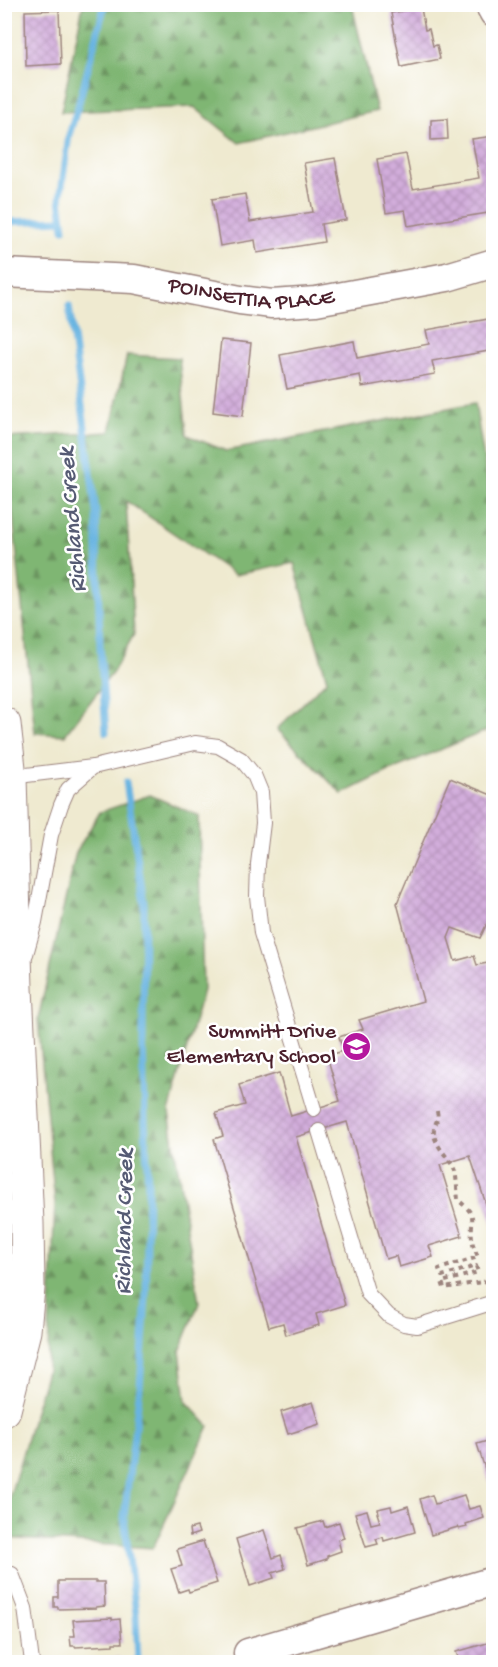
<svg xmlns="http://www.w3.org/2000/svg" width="498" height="1667" font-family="'Gochi Hand',sans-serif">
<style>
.forest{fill:url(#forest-firs);stroke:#646a4f;stroke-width:1.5}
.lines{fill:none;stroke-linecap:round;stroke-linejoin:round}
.stream{stroke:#68b4e1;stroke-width:7}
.building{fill:url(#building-cross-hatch)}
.service-casing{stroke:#9c847e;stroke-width:16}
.minor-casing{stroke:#9c847e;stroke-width:31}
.tertiary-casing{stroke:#9c847e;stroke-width:35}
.path{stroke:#9c847e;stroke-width:4;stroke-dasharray:4.5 4.5;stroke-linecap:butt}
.service{stroke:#fff;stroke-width:14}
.minor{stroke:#fff;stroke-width:28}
.tertiary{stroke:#fff;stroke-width:33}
.labels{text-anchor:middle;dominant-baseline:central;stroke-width:5;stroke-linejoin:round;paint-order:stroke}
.street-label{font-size:22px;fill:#4a1f2b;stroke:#fff}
.poi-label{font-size:22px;fill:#4a1f2b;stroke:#fff;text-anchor:end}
.water-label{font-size:24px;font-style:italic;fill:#565b74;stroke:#fff}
</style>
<defs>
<pattern id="forest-firs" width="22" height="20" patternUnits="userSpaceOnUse" patternTransform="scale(1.5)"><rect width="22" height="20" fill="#7fb673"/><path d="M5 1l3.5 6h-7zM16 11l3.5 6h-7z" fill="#6a935f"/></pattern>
<pattern id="building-cross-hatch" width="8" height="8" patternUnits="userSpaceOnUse" patternTransform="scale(1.5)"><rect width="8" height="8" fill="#d2addb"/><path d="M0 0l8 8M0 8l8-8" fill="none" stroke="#b694bc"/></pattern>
</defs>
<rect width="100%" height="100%" fill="#fff"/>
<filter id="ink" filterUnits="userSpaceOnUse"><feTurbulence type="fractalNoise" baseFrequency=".0167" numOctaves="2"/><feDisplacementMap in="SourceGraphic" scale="12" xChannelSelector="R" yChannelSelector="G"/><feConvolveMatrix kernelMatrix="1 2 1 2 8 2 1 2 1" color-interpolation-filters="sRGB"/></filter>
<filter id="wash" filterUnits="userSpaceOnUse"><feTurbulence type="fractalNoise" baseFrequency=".008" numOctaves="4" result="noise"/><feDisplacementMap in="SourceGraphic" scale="24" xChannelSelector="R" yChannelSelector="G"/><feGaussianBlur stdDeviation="1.35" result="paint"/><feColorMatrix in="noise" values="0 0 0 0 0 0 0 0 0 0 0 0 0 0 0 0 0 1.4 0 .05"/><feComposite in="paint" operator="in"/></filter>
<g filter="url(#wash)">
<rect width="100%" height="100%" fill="#efead0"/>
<g class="forest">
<polygon points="83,5 352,5 377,111 239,143 194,107 61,112"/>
<polygon points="127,355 179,358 187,435 226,451 475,403 493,516 493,728 391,770 342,794 277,729 327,680 294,563 235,575 126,501 134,634 113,672 65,735 35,733 5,438 110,432"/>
<polygon points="150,795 199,816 203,990 169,1112 199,1303 180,1351 186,1401 209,1426 153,1548 5,1538 5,1512 47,1371 55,1204 38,1019 76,852 100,812"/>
</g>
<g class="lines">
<g class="stream">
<polyline points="4,222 63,220"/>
<polyline points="64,229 60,200 69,135 78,106 105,4"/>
<polyline points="69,306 96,512 100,646 106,732"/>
<polyline points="126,782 144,903 143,1042 145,1120 148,1186 146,1297 140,1387 124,1517 136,1614 138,1662"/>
</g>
</g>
<g id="blocks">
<g class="building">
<polygon points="421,8 425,30 429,29 433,46 437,45 440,59 401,67 391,13"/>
<polygon points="59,10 61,64 26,66 25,11"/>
<polygon points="447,119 448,139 431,140 431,120"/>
<polygon points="494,136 494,212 408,226 405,210 386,213 377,159 406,154 413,189 479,178 472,139"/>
<polygon points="335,158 346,220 321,224 324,242 257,253 255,240 220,246 212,199 245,194 250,222 313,212 304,163"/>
<polygon points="494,318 494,350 432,361 435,374 362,387 360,375 287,389 280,355 354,341 357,358 429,344 426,330"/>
<polygon points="221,340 251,343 243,416 213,412"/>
<polygon points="450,778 494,796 494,908 480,938 452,928 448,938 455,961 474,956 477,965 494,962 494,1228 470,1156 440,1165 462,1236 429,1246 433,1257 399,1267 396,1256 386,1259 347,1122 296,1137 345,1305 316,1314 319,1325 286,1335 283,1323 269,1327 214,1139 223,1136 216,1113 245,1105 239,1085 279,1073 291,1116 340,1101 327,1056 343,1051 339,1037 363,1029 359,1020 423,1001 397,903"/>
<polygon points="313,1402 320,1424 288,1434 281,1412"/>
<polygon points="494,1439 494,1494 493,1494 477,1444"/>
<polygon points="432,1495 435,1504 464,1495 469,1509 480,1506 484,1518 466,1524 467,1527 459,1529 458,1527 431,1535 420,1499"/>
<polygon points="391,1506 392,1511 408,1506 415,1532 384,1541 383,1537 376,1539 378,1544 366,1547 355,1513 367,1510 371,1524 380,1522 377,1513 379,1513 378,1509"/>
<polygon points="323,1521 325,1527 339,1522 344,1538 338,1540 341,1551 327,1556 327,1559 308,1565 297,1528"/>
<polygon points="197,1527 199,1533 190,1536 189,1529"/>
<polygon points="264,1530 273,1558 281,1555 285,1569 272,1573 274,1578 250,1586 236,1539"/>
<polygon points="203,1541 217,1583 189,1592 188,1589 179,1592 171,1569 182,1566 177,1549"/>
<polygon points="58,1581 96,1581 96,1582 104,1582 105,1606 96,1607 96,1608 58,1609 58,1607 54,1607 54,1597 58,1597"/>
<polygon points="112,1618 112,1620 120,1619 122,1643 113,1643 113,1645 75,1647 75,1646 71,1646 70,1636 75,1636 73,1620"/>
<polygon points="494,1641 494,1662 460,1662 456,1652"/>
<polygon points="110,1657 111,1659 119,1657 120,1662 91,1662"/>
</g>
</g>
</g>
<g filter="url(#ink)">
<use href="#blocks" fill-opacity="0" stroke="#9c847e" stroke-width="1.5"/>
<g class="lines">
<defs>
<g id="service">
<polyline points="10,777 93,767 195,743 218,746 241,759 254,775 261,792 263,823 258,864 257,896 261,933 314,1109"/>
<polyline points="26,954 35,922 51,835 61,805 68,789 93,767"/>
<polyline points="319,1131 368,1294 389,1316 404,1324 417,1326 494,1302"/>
<polyline points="4,1571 12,1574 25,1608 32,1662"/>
</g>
<g id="minor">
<polyline points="489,4 494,13"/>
<path id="s1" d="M4,273L134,279L240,300L272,304L316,301L447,277L494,263"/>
<polyline points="248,1653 494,1581"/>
</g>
<polyline id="tertiary" points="4,724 10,777 16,988 27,1223 28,1288 24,1331 4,1410"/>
</defs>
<use href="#service" class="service-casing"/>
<use href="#minor" class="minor-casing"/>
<use href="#tertiary" class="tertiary-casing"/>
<path class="path" d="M437,1111C439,1122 435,1121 434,1129C432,1145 450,1157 455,1171C457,1180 457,1191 458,1200C479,1217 470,1217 472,1239C472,1245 476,1251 478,1257L439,1269L442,1276L476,1266L478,1272L442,1282L444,1288L494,1280"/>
<use href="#service" class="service"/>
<use href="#minor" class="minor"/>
<use href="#tertiary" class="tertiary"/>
</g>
</g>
<defs>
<symbol id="school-disc" viewBox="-11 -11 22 22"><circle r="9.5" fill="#b5179e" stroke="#fff"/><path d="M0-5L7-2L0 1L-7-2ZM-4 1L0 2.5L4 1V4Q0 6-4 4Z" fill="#fff"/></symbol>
</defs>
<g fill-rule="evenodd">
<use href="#school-disc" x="340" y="1030" width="33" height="33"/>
</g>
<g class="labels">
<g class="street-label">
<text stroke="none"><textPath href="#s1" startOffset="249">POINSETTIA PLACE</textPath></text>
</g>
<g class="poi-label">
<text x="336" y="1033">Summitt Drive<tspan x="336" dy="25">Elementary School</tspan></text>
</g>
<g class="water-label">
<text transform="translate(74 520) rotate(-95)">Richland Creek</text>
<text transform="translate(126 1222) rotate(-89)">Richland Creek</text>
</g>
</g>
<rect width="498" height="1667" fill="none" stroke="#fff" stroke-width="24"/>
</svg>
